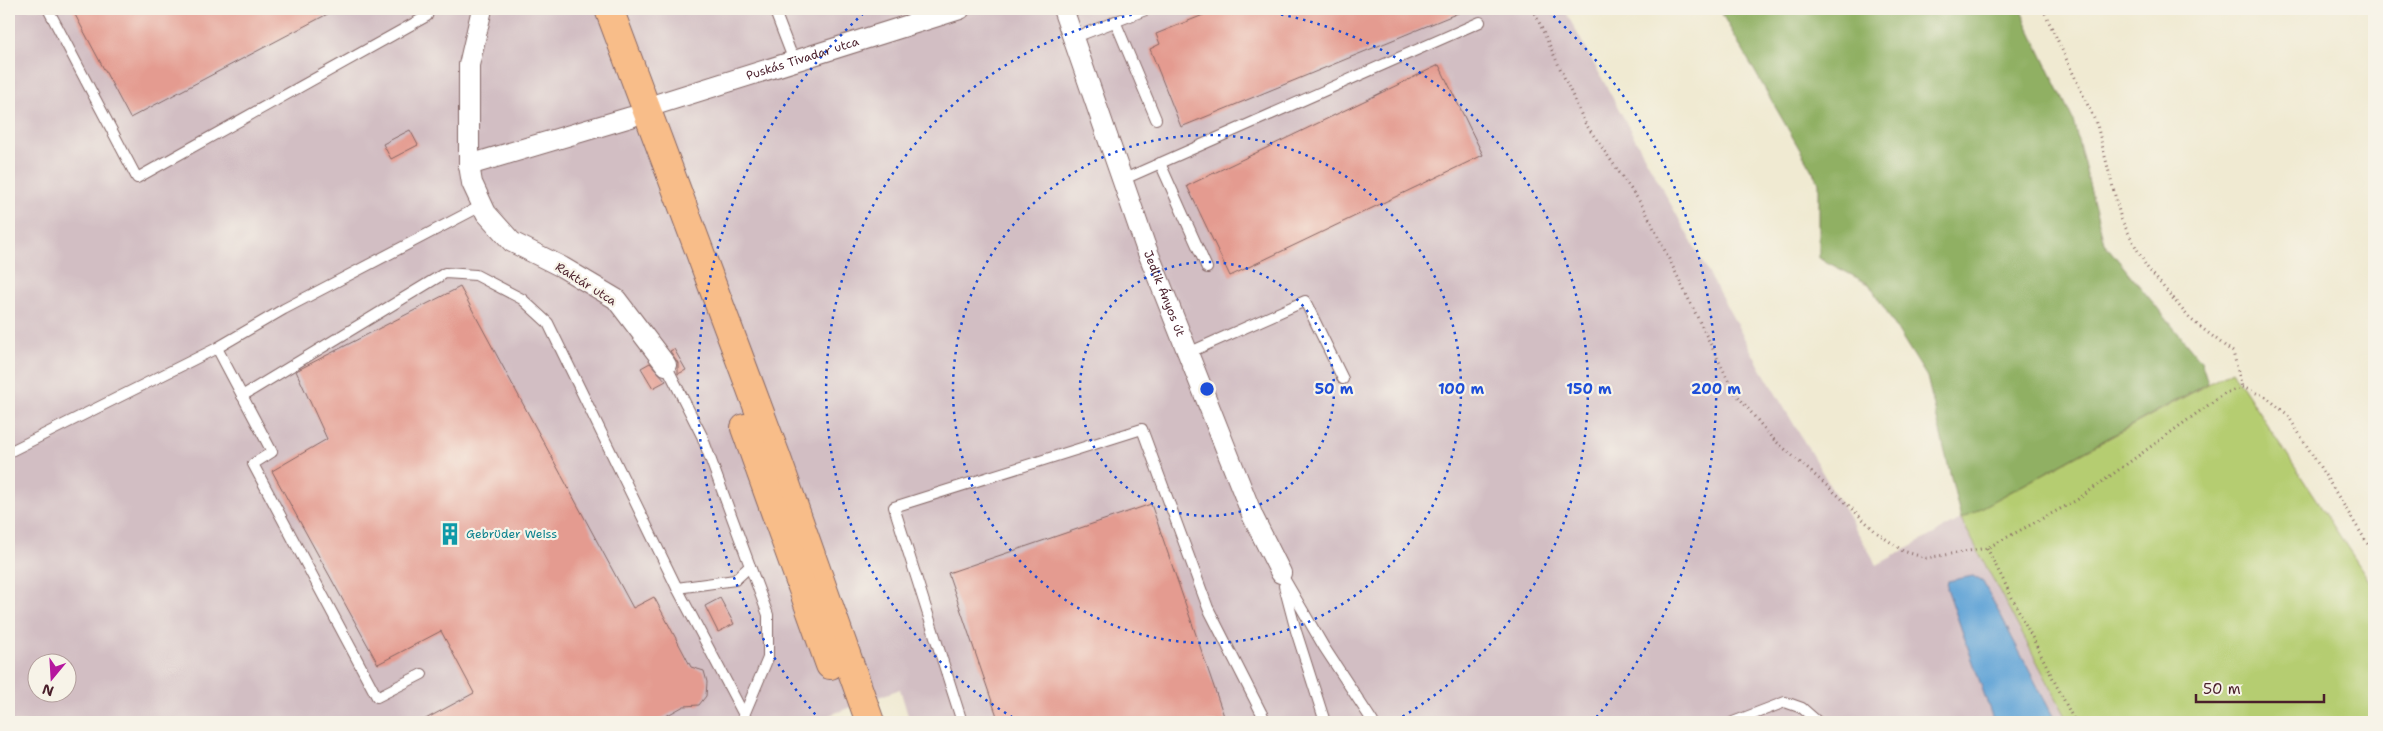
<svg xmlns="http://www.w3.org/2000/svg" width="2383" height="731" font-family="'Shantell Sans',sans-serif">
<style>
.industrial{fill:#d2bec3;fill-rule:evenodd}
.green{fill:#b5cd71;stroke:#80764e}
.forest{fill:#90b063;stroke:#6d6847}
.water{fill:#64a5d7;stroke:#576281}
.building{fill:#e49b90}
.lines{fill:none;stroke-linecap:round;stroke-linejoin:round}
.lane-casing{stroke:#846665;stroke-width:12}
.street-casing{stroke:#846665;stroke-width:22}
.primary-casing{stroke:#846665;stroke-width:30}
.path{stroke:#846665;stroke-width:3;stroke-dasharray:1 4;stroke-linecap:butt}
.lane{stroke:#fff;stroke-width:10}
.street{stroke:#fff;stroke-width:20}
.primary{stroke:#f8bd89;stroke-width:28}
.ring{fill:none;stroke:#1d4ed8;stroke-width:2.5;stroke-dasharray:2.5 5}
.labels{text-anchor:middle;dominant-baseline:central;stroke-width:4.5;stroke-linejoin:round;paint-order:stroke}
.street-label{font-size:12px;fill:#4a1f2b;stroke:#f7f3e8}
.culture-label{font-size:12px;fill:#0d838f;stroke:#f7f3e8;text-anchor:start}
.centre{fill:#1d4ed8;stroke:#f7f3e8;stroke-width:2.5}
.ring-label{font-size:15px;text-anchor:middle;font-weight:bold;fill:#1d4ed8;stroke:#f7f3e8;stroke-width:4.5;stroke-linejoin:round;paint-order:stroke}
</style>
<rect width="100%" height="100%" fill="#f7f3e8"/>
<filter id="ink" filterUnits="userSpaceOnUse"><feTurbulence type="fractalNoise" baseFrequency=".02" numOctaves="2"/><feDisplacementMap in="SourceGraphic" scale="10" xChannelSelector="R" yChannelSelector="G"/><feConvolveMatrix kernelMatrix="1 2 1 2 8 2 1 2 1" color-interpolation-filters="sRGB"/></filter>
<filter id="wash" filterUnits="userSpaceOnUse"><feTurbulence type="fractalNoise" baseFrequency=".0096" numOctaves="4" result="noise"/><feDisplacementMap in="SourceGraphic" scale="20" xChannelSelector="R" yChannelSelector="G"/><feGaussianBlur stdDeviation="1.12" result="paint"/><feColorMatrix in="noise" values="0 0 0 0 0 0 0 0 0 0 0 0 0 0 0 0 0 1.4 0 .05"/><feComposite in="paint" operator="in"/></filter>
<g filter="url(#wash)">
<rect width="100%" height="100%" fill="#f0ead2"/>
<path class="industrial" d="M9,9H1564L1760,367L1877,565L1961,519L2069,722H910L900,689L819,719V722H9ZM38,664H68V694H38Z"/>
<polygon class="green" points="2232,371 2374,588 2374,722 2069,722 1961,519"/>
<polygon class="forest" points="1719,9 2020,9 2073,120 2104,243 2201,361 2208,383 1961,519 1927,377 1869,284 1819,258 1819,183"/>
<polygon class="water" points="1973,576 1983,582 2056,722 1994,722 1947,588 1948,581"/>
<g id="blocks">
<g class="building">
<polygon points="72,9 337,9 130,118"/>
<polygon points="1218,9 1468,9 1181,127 1150,49 1160,44 1156,34"/>
<polygon points="1439,65 1483,155 1230,276 1187,186"/>
<polygon points="410,130 418,145 391,159 383,144"/>
<polygon points="460,287 633,608 654,597 691,667 704,671 707,682 706,696 699,705 684,706 655,722 420,722 474,693 441,631 378,664 272,471 327,439 296,371"/>
<polygon points="674,349 686,370 678,374 678,363 670,351"/>
<polygon points="650,363 666,381 653,388 641,368"/>
<polygon points="1151,504 1226,722 999,722 948,573"/>
<polygon points="720,598 734,624 718,632 705,606"/>
</g>
</g>
</g>
<g filter="url(#ink)">
<use href="#blocks" fill-opacity="0" stroke="#846665" stroke-width="1"/>
<g class="lines">
<defs>
<g id="lane">
<polyline points="48,9 137,178 427,16 429,9"/>
<polyline points="774,9 794,61"/>
<polyline points="1115,21 1156,119"/>
<polyline points="1073,38 1148,9"/>
<polyline points="1160,163 1207,268"/>
<polyline points="1122,180 1480,22"/>
<polyline points="1188,353 1305,301 1343,379"/>
<polyline points="666,365 702,436 768,615 768,658 744,715 748,722"/>
<polyline points="242,396 445,273 476,275 522,299 548,323 677,588 735,580 750,566"/>
<polyline points="9,452 217,348"/>
<polyline points="1281,573 1324,647 1373,722"/>
<polyline points="1284,586 1296,631 1325,722"/>
<polyline points="677,588 744,715"/>
<polyline points="422,674 377,697 253,464 272,452 217,348 284,309 483,205"/>
<polyline points="962,722 894,507 1142,429 1208,608 1266,722"/>
<polyline points="1733,722 1785,702 1802,708 1818,722"/>
</g>
<g id="street">
<polyline points="482,9 469,65 469,165 472,183 486,213 512,242 562,267 616,299 666,365"/>
<path id="s1" d="M1063,9L1145,245L1253,517L1281,573"/>
<path id="s2" d="M645,108L960,9"/>
<polyline points="469,165 631,117"/>
</g>
<g id="primary">
<polyline points="609,9 776,456 870,722"/>
<polyline points="745,428 830,665"/>
</g>
</defs>
<use href="#lane" class="lane-casing"/>
<use href="#street" class="street-casing"/>
<use href="#primary" class="primary-casing"/>
<g class="path">
<polyline points="1533,9 1585,123 1644,208 1733,390 1771,437 1841,498 1876,532 1903,551 1926,558 1987,548 2077,500 2225,393 2242,387 2266,397 2287,414 2374,554"/>
<polyline points="2043,9 2097,125 2121,219 2146,266 2190,319 2233,352 2242,387"/>
<polyline points="1987,548 2075,722"/>
</g>
<use href="#lane" class="lane"/>
<use href="#street" class="street"/>
<use href="#primary" class="primary"/>
</g>
</g>
<g class="ring">
<circle cx="1207" cy="389" r="127"/>
<circle cx="1207" cy="389" r="254"/>
<path d="M1019 721A382 382 0 0 1 1170 9M1244 9A382 382 0 0 1 1395 721"/>
<path d="M820 720A509 509 0 0 1 866 11M1548 11A509 509 0 0 1 1594 720"/>
</g>
<defs>
<symbol id="building-bare" viewBox="-9 -9 18 18"><path d="M-4-6H4V6H1V3H-1V6H-4ZM-2.5-4.3h1.7v1.8h-1.7ZM.8-4.3h1.7v1.8H.8ZM-2.5-1h1.7V.8h-1.7ZM.8-1h1.7V.8H.8Z" fill="#0f9aa8" stroke="#f7f3e8" stroke-width="2.5" paint-order="stroke"/></symbol>
</defs>
<g fill-rule="evenodd">
<use href="#building-bare" x="434" y="518" width="32" height="32"/>
</g>
<g class="labels">
<g class="street-label">
<text stroke="none"><textPath href="#s2" startOffset="165">Puskás Tivadar utca</textPath></text>
<text transform="translate(586 284) rotate(32)">Raktár utca</text>
<text stroke="none"><textPath href="#s1" startOffset="302">Jedlik Ányos út</textPath></text>
</g>
<g class="culture-label">
<text x="466" y="534">Gebrüder Weiss</text>
</g>
</g>
<circle cx="1207" cy="389" r="8" class="centre"/>
<g class="ring-label">
<text x="1334" y="394">50 m</text>
<text x="1461" y="394">100 m</text>
<text x="1589" y="394">150 m</text>
<text x="1716" y="394">200 m</text>
</g>
<rect width="2383" height="731" fill="none" stroke="#f7f3e8" stroke-width="30"/>
<g transform="translate(52 678) rotate(198)"><circle r="24" fill="#f7f3e8" stroke="#b29e9c"/>
<path d="M0-4L9 19L0 12L-9 19Z" fill="#b5179e"/>
<text y="-8" font-size="14" font-weight="bold" text-anchor="middle" fill="#4a1f2b">N</text>
</g>
<path d="M2196 694v8h128v-8" fill="none" stroke="#4a1f2b" stroke-width="2.5"/>
<text x="2203" y="694" font-size="15" fill="#4a1f2b" stroke="#f7f3e8" stroke-width="4" paint-order="stroke">50 m</text>
</svg>
